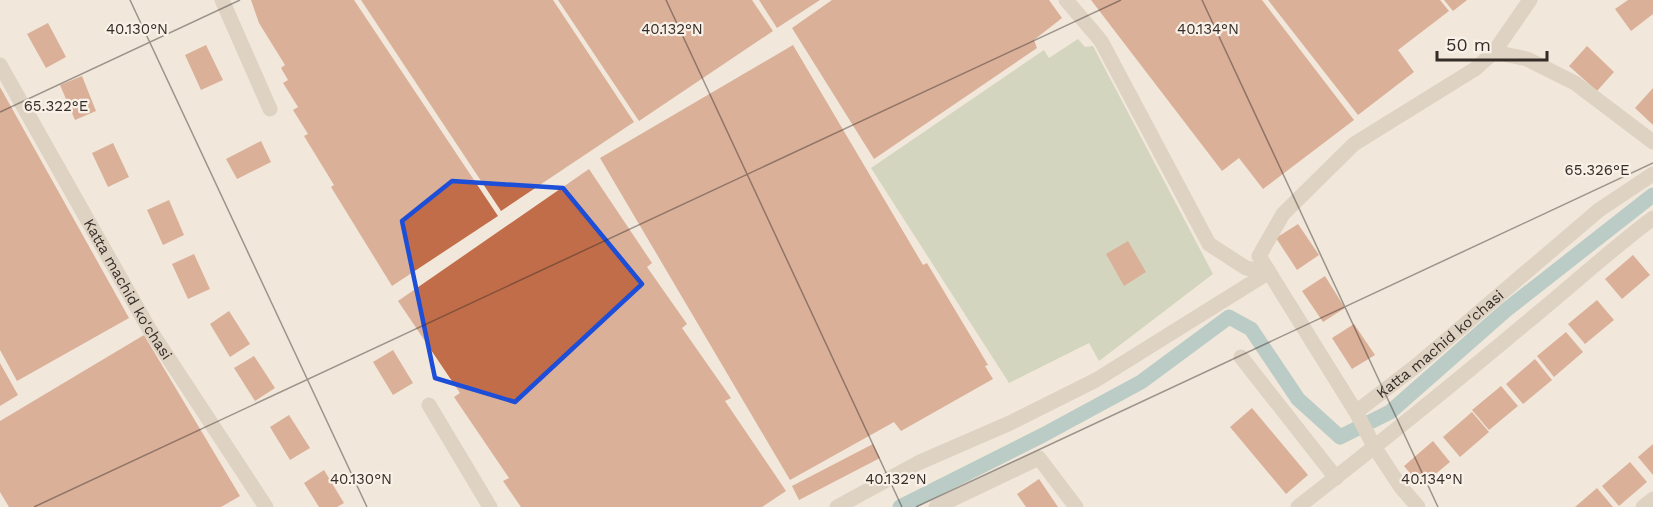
<svg xmlns="http://www.w3.org/2000/svg" width="1653" height="507" font-family="'Work Sans',sans-serif">
<style>
.green{fill:#b1bf9c}
.lines{fill:none;stroke-linecap:round;stroke-linejoin:round}
.canal{stroke:#7ba8ad;stroke-width:15}
.building{fill:#c16d49}
.street{stroke:#c8b8a7;stroke-width:15}
.marked{fill:none;stroke:#1d4ed8;stroke-width:4.5;stroke-linejoin:round}
.ticks{fill:none;stroke:#352d28;stroke-width:1.5;stroke-opacity:0.45}
.labels{text-anchor:middle;dominant-baseline:central;stroke-width:4.5;stroke-linejoin:round;paint-order:stroke}
.street-label{font-size:15px;fill:#352d28;stroke:#f9f1e7}
.ticks-label{font-size:15px;text-anchor:middle;fill:#352d28;stroke:#f9f1e7;stroke-width:4.5;stroke-linejoin:round;paint-order:stroke}
</style>
<rect width="100%" height="100%" fill="#f1e8db"/>
<polygon class="green" points="1078,39 1085,47 1093,46 1213,274 1099,361 1089,343 1009,383 871,168 1044,50 1049,58"/>
<g class="lines">
<polyline class="canal" points="900,507 1043,435 1141,382 1229,317 1251,329 1298,399 1340,437 1390,412 1506,310 1653,195"/>
</g>
<g class="building">
<polygon points="251,0 354,0 498,216 392,286 331,187 334,185 304,136 308,134 293,110 298,107 283,83 288,80 281,68 285,65 259,23"/>
<polygon points="361,0 553,0 634,122 501,211"/>
<polygon points="558,0 752,0 773,31 639,121"/>
<polygon points="759,0 820,0 777,28"/>
<polygon points="832,0 1049,0 1062,18 1034,40 1037,48 874,159 792,28"/>
<polygon points="1091,0 1262,0 1354,120 1263,189 1239,158 1222,171"/>
<polygon points="1268,0 1440,0 1449,11 1398,50 1414,72 1358,115"/>
<polygon points="1444,0 1467,0 1453,11"/>
<polygon points="1628,0 1653,0 1653,14 1631,31 1615,9"/>
<polygon points="48,23 66,57 46,68 27,34"/>
<polygon points="206,45 223,80 201,90 185,55"/>
<polygon points="793,45 923,265 927,263 988,365 985,366 993,379 901,431 894,422 790,480 600,158"/>
<polygon points="1587,46 1614,72 1597,91 1569,66"/>
<polygon points="82,76 96,111 75,120 60,85"/>
<polygon points="0,87 129,318 17,381 0,350"/>
<polygon points="1653,88 1653,125 1635,108"/>
<polygon points="261,141 271,162 237,179 226,159"/>
<polygon points="113,143 129,177 108,187 92,153"/>
<polygon points="589,169 652,263 647,267 687,324 682,328 731,398 725,401 786,491 762,507 521,507 503,481 509,478 454,397 460,393 398,301"/>
<polygon points="169,200 184,235 163,245 147,210"/>
<polygon points="1298,224 1319,255 1297,270 1276,238"/>
<polygon points="1128,241 1146,272 1124,286 1106,254"/>
<polygon points="194,254 210,289 188,299 172,264"/>
<polygon points="1633,255 1650,275 1622,299 1605,279"/>
<polygon points="1325,276 1345,308 1323,322 1302,291"/>
<polygon points="1597,300 1614,320 1585,344 1568,324"/>
<polygon points="229,311 250,344 230,357 210,324"/>
<polygon points="1354,324 1375,355 1352,369 1332,338"/>
<polygon points="1566,332 1583,352 1554,377 1537,356"/>
<polygon points="144,335 240,496 221,507 9,507 0,492 0,421"/>
<polygon points="393,350 413,383 393,395 373,362"/>
<polygon points="254,356 275,388 255,401 234,368"/>
<polygon points="1535,359 1552,380 1523,404 1506,384"/>
<polygon points="0,363 18,395 0,406"/>
<polygon points="1501,386 1518,406 1489,430 1472,410"/>
<polygon points="1252,408 1308,475 1286,494 1230,427"/>
<polygon points="1472,412 1489,432 1460,457 1443,437"/>
<polygon points="289,415 310,448 290,460 270,427"/>
<polygon points="1433,441 1450,462 1421,486 1404,466"/>
<polygon points="873,444 880,458 799,500 792,486"/>
<polygon points="1653,444 1653,475 1638,457"/>
<polygon points="1630,462 1647,482 1619,506 1602,486"/>
<polygon points="324,470 344,503 337,507 319,507 304,483"/>
<polygon points="1039,479 1058,507 1026,507 1017,494"/>
<polygon points="1597,488 1613,507 1575,507"/>
</g>
<g class="lines">
<g class="street">
<polyline points="222,0 270,109"/>
<polyline points="1066,0 1101,41 1209,244 1246,268 1269,272"/>
<polyline points="1494,52 1527,59 1575,83 1653,142"/>
<path id="s1" d="M0,65L148,327L266,507"/>
<polyline points="1241,357 1336,478"/>
<polyline points="429,405 490,507"/>
<path id="s2" d="M1356,412L1416,366L1599,210L1653,174"/>
<polyline points="837,507 918,463 1010,423 1096,380 1269,272"/>
<polyline points="936,507 1039,458 1076,507"/>
<path d="M1298,507C1375,447 1451,386 1526,323C1569,288 1609,251 1653,218"/>
<polyline points="1418,507 1400,486 1375,448 1356,412 1259,256 1283,214 1354,144 1475,69 1494,52 1530,0"/>
<polyline points="1643,507 1653,499"/>
</g>
</g>
<path d="M0 0H1653V507H0ZM452,181L563,188L642,284L515,402L435,378L402,221Z" fill="#f1e8db" fill-opacity=".55" fill-rule="evenodd"/>
<path class="marked" d="M452,181L563,188L642,284L515,402L435,378L402,221Z"/>
<path class="ticks" d="M130,0L367,507M666,0L902,507M1202,0L1438,507M0,112L240,0M34,507L1121,0M916,507L1653,163"/>
<g class="labels">
<g class="street-label">
<text stroke="none"><textPath href="#s1" startOffset="258">Katta machid ko'chasi</textPath></text>
<text stroke="none"><textPath href="#s2" startOffset="108">Katta machid ko'chasi</textPath></text>
</g>
</g>
<g class="ticks-label">
<text x="137" y="34">40.130°N</text>
<text x="672" y="34">40.132°N</text>
<text x="1208" y="34">40.134°N</text>
<text x="56" y="111">65.322°E</text>
<text x="1597" y="175">65.326°E</text>
<text x="361" y="484">40.130°N</text>
<text x="896" y="484">40.132°N</text>
<text x="1432" y="484">40.134°N</text>
</g>
<path d="M1437 51v9h110v-9" fill="none" stroke="#352d28" stroke-width="3"/>
<text x="1446" y="51" font-size="18" fill="#352d28" stroke="#f9f1e7" stroke-width="4.5" paint-order="stroke">50 m</text>
</svg>
